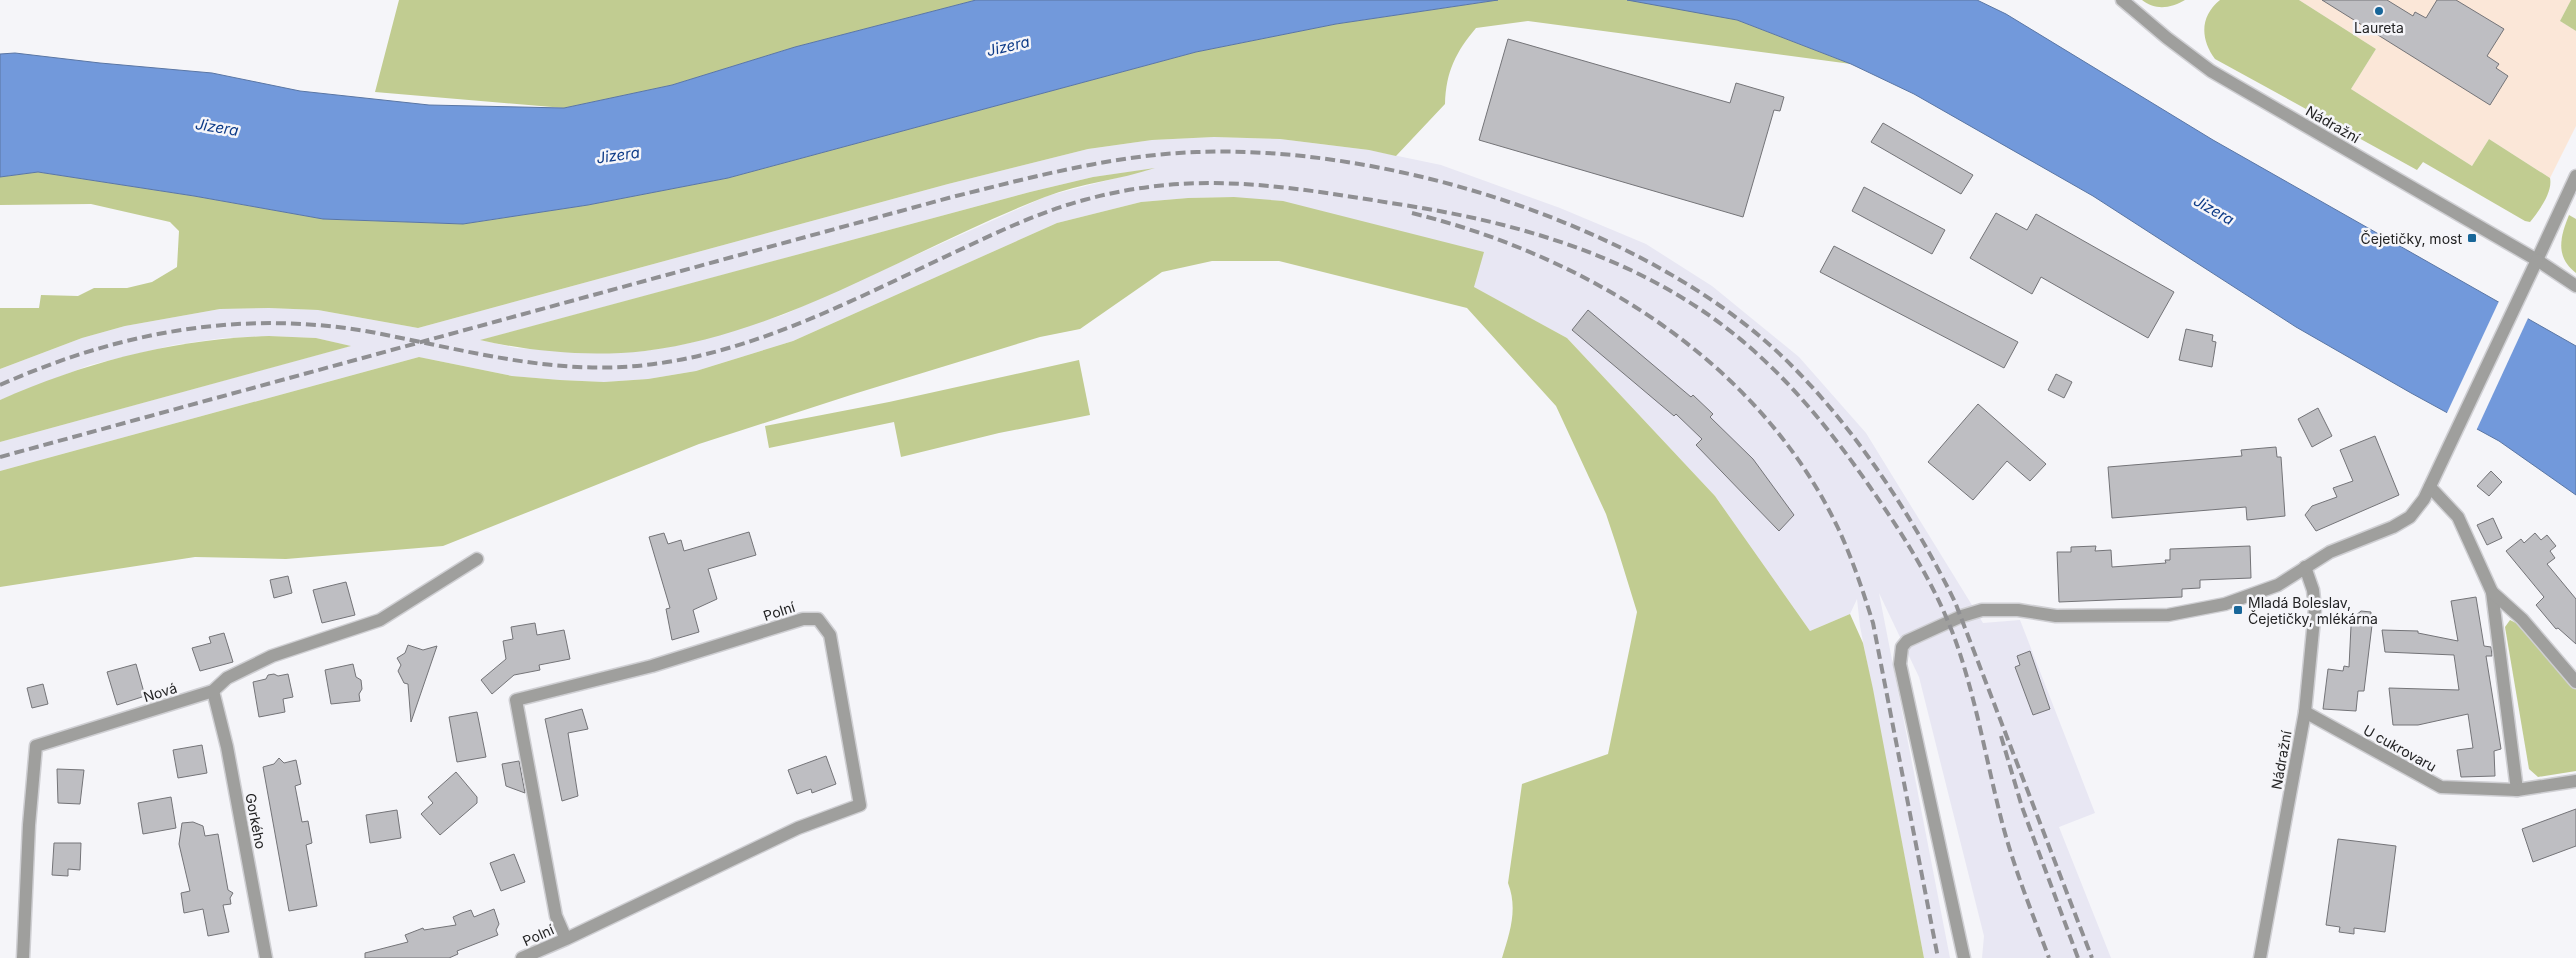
<svg xmlns="http://www.w3.org/2000/svg" width="2576" height="958" font-family="Inter,sans-serif">
<style>
.commercial{fill:#fbe7d8}
.built{fill:#e8e7f3;fill-rule:evenodd}
.green{fill:#c1cc91}
.water{fill:#7299db;stroke:#5a76a4}
.pier{fill:#f5f5f9}
.building{fill:#bebec2;stroke:#747478}
.lines{fill:none;stroke-linecap:round;stroke-linejoin:round}
.minor-casing{stroke:#cfcfd3;stroke-width:15}
.tertiary-casing{stroke:#cfcfd3;stroke-width:15}
.minor{stroke:#9f9f9d;stroke-width:12}
.tertiary{stroke:#9f9f9d;stroke-width:12}
.rail{stroke:#8f8f92;stroke-width:4;stroke-dasharray:10 5;stroke-linecap:butt}
.poi-dot{fill:#186699;stroke:#f5f5f9;stroke-width:2}
.labels{text-anchor:middle;dominant-baseline:central;stroke-width:5;stroke-linejoin:round;paint-order:stroke}
.poi-label{font-size:14px;fill:#232324;stroke:#f5f5f9}
.street-label{font-size:14px;fill:#232324;stroke:#f5f5f9}
.water-label{font-size:15px;font-style:italic;fill:#0d3b88;stroke:#f5f5f9}
</style>
<rect width="100%" height="100%" fill="#f5f5f9"/>
<polygon class="commercial" points="2299,0 2571,0 2560,21 2576,31 2576,126 2550,178 2489,139 2472,166 2351,89 2376,49"/>
<path class="built" d="M1214,137L1280,139L1369,150L1441,165L1560,208L1646,244L1712,286L1799,357L1866,433L1983,623L2020,620L2095,813L2059,827L2111,958H1982L1984,936L1919,677L1879,593L1950,958H1924L1860,626L1857,599L1850,614L1810,631L1715,496L1567,338L1473,287L1234,197L1188,198L1141,202L1057,223L793,341L696,371L648,379L604,382L560,380L512,376L419,357L0,471V442L350,346L316,338L269,336L223,338L174,345L90,365L0,400V369L82,338L125,326L220,309L269,308L318,310L418,328L948,184L1088,149L1152,140ZM1151,169L1047,196L783,315L690,343L645,351L603,353L516,348L481,340L1030,192L1093,177Z"/>
<g class="green">
<polygon points="399,0 976,0 795,47 672,85 564,108 375,92"/>
<path d="M1498,0H1627L1660,4L1737,20L1851,64L1528,21L1476,28C1456,52 1446,71 1445,104L1396,156L1369,150L1280,139L1214,137L1152,140L1088,149L948,184L418,328L318,310L269,308L220,309L125,326L82,338L0,369V308H39L41,295L78,296L94,288H127L152,282L177,267L179,231L170,222L91,204L0,205V177L38,172L194,196L323,219L463,224L588,205L728,178L1196,52L1336,24Z"/>
<path d="M2142,0H2185C2171,8 2156,11 2142,0Z"/>
<path d="M2220,0H2299L2376,49L2351,89L2472,166L2489,139L2550,178C2553,192 2539,211 2530,222L2525,221L2423,162L2417,170L2215,59C2200,39 2200,16 2220,0Z"/>
<polygon points="2571,0 2576,0 2576,31 2560,21"/>
<path d="M1155,168C1119,180 1081,183 1045,197C915,247 785,334 645,351C590,357 533,352 480,340L1030,192L1093,177Z"/>
<path d="M1234,197L1283,201L1484,252L1474,287L1567,338L1715,496L1810,631L1850,614L1863,643L1873,689L1924,958H1502C1510,932 1518,909 1508,883L1522,784L1608,754L1637,612L1616,544L1606,514L1556,406L1467,308L1279,261H1212L1162,272L1080,329L1040,337L857,393L699,444L443,546L286,559L195,557L0,587V471L419,357L512,376L560,380L604,382L648,379L696,371L793,341L1057,223L1141,202L1188,198Z"/>
<path d="M2569,215L2576,219V273C2555,257 2560,237 2569,215Z"/>
<path d="M269,336L316,338L351,346L0,442V400C86,362 174,339 269,336Z"/>
<polygon points="1079,360 1090,415 999,433 901,457 894,422 769,448 765,426 889,402"/>
<polygon points="2510,620 2516,623 2576,689 2576,771 2538,777 2529,769 2505,627"/>
</g>
<g class="water">
<polygon points="976,0 1498,0 1336,24 1196,52 728,178 588,205 463,224 323,219 194,196 38,172 0,177 0,54 15,53 100,63 212,73 300,91 429,105 564,108 672,85 795,47"/>
<polygon points="1627,0 1977,0 2006,14 2213,140 2576,346 2576,495 2499,441 2411,393 2296,327 2093,196 1914,94 1851,64 1737,20"/>
</g>
<polygon class="pier" points="2500,299 2529,316 2476,431 2446,415"/>
<g class="building">
<polygon points="2322,0 2387,0 2413,16 2415,12 2426,18 2437,0 2456,0 2504,29 2487,56 2499,64 2496,68 2508,76 2490,105"/>
<polygon points="1508,39 1730,103 1736,83 1784,97 1780,111 1774,110 1743,217 1479,140"/>
<polygon points="1883,123 1973,175 1961,194 1871,142"/>
<polygon points="1864,187 1945,230 1932,254 1852,211"/>
<polygon points="1996,213 2027,230 2036,214 2174,292 2148,338 2041,277 2032,294 1970,258"/>
<polygon points="1834,246 2018,342 2004,368 1820,272"/>
<polygon points="1588,310 1691,397 1693,395 1713,414 1710,417 1753,459 1794,515 1779,531 1696,445 1702,439 1676,414 1674,416 1572,330"/>
<polygon points="2186,329 2213,335 2212,341 2216,342 2212,367 2179,360"/>
<polygon points="2056,374 2072,382 2064,398 2048,390"/>
<polygon points="1978,404 2046,464 2030,481 2007,461 1973,500 1928,462"/>
<polygon points="2318,408 2332,436 2312,447 2298,419"/>
<polygon points="2375,436 2399,495 2316,531 2305,515 2312,506 2337,497 2333,488 2353,481 2340,450"/>
<polygon points="2276,447 2277,457 2281,457 2285,516 2247,520 2246,507 2112,518 2108,467 2242,456 2241,450"/>
<polygon points="2491,471 2502,482 2489,496 2477,486"/>
<polygon points="2493,518 2502,538 2487,545 2477,525"/>
<polygon points="749,532 756,555 708,569 717,599 693,610 699,632 672,640 666,609 670,608 649,537 664,533 668,544 681,540 684,551"/>
<polygon points="2535,533 2541,540 2547,535 2556,546 2550,551 2555,558 2547,564 2576,599 2576,644 2558,628 2556,629 2536,605 2544,597 2506,551 2521,539 2524,543"/>
<polygon points="2096,546 2095,551 2111,550 2112,567 2166,563 2165,560 2170,560 2170,549 2250,546 2251,578 2200,580 2200,588 2182,589 2182,597 2059,602 2057,552 2071,552 2071,547"/>
<polygon points="288,576 292,593 274,598 270,580"/>
<polygon points="346,582 355,615 322,623 313,590"/>
<polygon points="2476,597 2484,646 2491,647 2492,656 2486,656 2501,749 2494,751 2495,776 2461,777 2457,750 2473,748 2468,714 2418,725 2393,725 2389,688 2459,690 2454,655 2385,652 2382,630 2418,631 2418,633 2458,641 2451,601"/>
<polygon points="2361,611 2371,612 2370,625 2372,625 2364,691 2358,691 2356,711 2323,709 2328,669 2343,671 2344,666 2349,667 2351,626 2355,616"/>
<polygon points="535,623 537,635 564,630 570,659 539,665 540,670 514,675 492,694 481,680 506,659 503,641 513,639 511,627"/>
<polygon points="224,633 233,662 200,671 192,648 211,643 209,637"/>
<polygon points="408,645 423,650 437,646 411,722 408,684 404,683 398,671 401,665 397,658 405,653"/>
<polygon points="2030,651 2050,709 2033,715 2015,667 2020,665 2017,656"/>
<polygon points="136,664 145,696 117,705 107,672"/>
<polygon points="353,664 356,677 361,680 362,689 359,694 360,701 331,704 325,670"/>
<polygon points="274,674 278,676 288,674 293,697 283,699 285,712 259,717 253,682 266,679 268,675"/>
<polygon points="43,684 48,704 32,708 27,688"/>
<polygon points="582,709 588,729 568,733 578,796 562,801 545,719"/>
<polygon points="477,712 486,757 457,762 449,717"/>
<polygon points="202,745 207,773 178,778 173,750"/>
<polygon points="826,756 836,784 812,793 811,789 797,794 788,770"/>
<polygon points="279,758 284,763 296,760 301,784 295,786 302,822 308,821 312,843 306,845 317,906 289,911 263,767 274,764"/>
<polygon points="519,761 525,793 506,786 502,764"/>
<polygon points="57,769 84,770 80,804 58,803"/>
<polygon points="456,772 477,797 477,803 440,835 421,814 433,803 428,797"/>
<polygon points="171,797 176,828 143,834 138,803"/>
<polygon points="2576,809 2576,846 2533,862 2522,829"/>
<polygon points="397,810 401,838 370,843 366,815"/>
<polygon points="193,822 203,826 205,836 218,834 228,890 233,893 230,898 231,904 223,905 229,932 208,936 203,909 184,913 181,893 190,891 179,844 182,823"/>
<polygon points="2338,839 2396,846 2385,932 2354,928 2354,934 2339,932 2340,927 2326,925"/>
<polygon points="54,843 81,843 80,870 68,869 68,876 52,875"/>
<polygon points="514,854 525,882 501,891 490,863"/>
<polygon points="494,909 499,924 496,930 498,935 457,951 458,954 449,958 365,958 365,953 408,942 405,935 423,928 424,930 456,925 453,917 462,913 471,910 474,917"/>
</g>
<g class="lines">
<defs>
<g id="minor">
<polyline points="2537,260 2576,176"/>
<polyline points="2430,487 2458,517 2492,592 2517,790 2576,781"/>
<polyline points="2492,592 2522,619 2576,682"/>
<polyline points="213,691 227,747 266,958"/>
<polyline points="2305,712 2441,787 2517,790"/>
<polyline points="23,958 29,825 36,746 213,691 227,678 272,656 380,620 477,559"/>
<polyline points="522,958 566,939 798,828 860,805 830,635 818,619 803,619 652,666 516,700 556,916 566,939"/>
<polyline points="2260,958 2305,712 2315,609 2313,590 2305,567"/>
</g>
<g id="tertiary">
<polyline points="2122,0 2167,38 2211,71 2537,260 2576,286"/>
<polyline points="1964,958 1900,664 1902,647 1907,641 1962,616 1982,610 2018,610 2056,616 2168,615 2225,604 2278,585 2330,552 2393,527 2410,517 2424,499 2537,260"/>
</g>
</defs>
<use href="#minor" class="minor-casing"/>
<use href="#tertiary" class="tertiary-casing"/>
<use href="#minor" class="minor"/>
<use href="#tertiary" class="tertiary"/>
<g class="rail">
<path d="M1412,213C1586,256 1758,360 1838,528C1852,558 1863,591 1873,623L1938,958"/>
<path d="M0,385C119,332 241,309 371,332C462,349 552,376 646,365C760,352 864,294 966,247C1004,229 1043,211 1084,200C1200,168 1294,188 1410,206C1530,225 1652,263 1746,344C1794,385 1834,435 1870,487C1904,536 1936,586 1956,642C1977,702 1987,765 2003,826C2015,871 2033,915 2049,958"/>
<path d="M0,457L952,197C1033,177 1113,155 1197,152C1381,145 1623,219 1763,339C1841,406 1910,510 1955,602L2092,958"/>
<polyline points="2001,736 2022,807 2078,958"/>
</g>
</g>
<g class="poi-dot">
<circle cx="2379" cy="11" r="5"/>
<rect x="2467" y="233" width="10" height="10" rx="2.5"/>
<rect x="2233" y="605" width="10" height="10" rx="2.5"/>
</g>
<g class="labels">
<g class="poi-label">
<text x="2379" y="27">Laureta</text>
<text x="2462" y="238" text-anchor="end">Čejetičky, most</text>
<text x="2248" y="602" text-anchor="start">Mladá Boleslav,<tspan x="2248" dy="16">Čejetičky, mlékárna</tspan></text>
</g>
<g class="street-label">
<text transform="translate(2333 124) rotate(30)">Nádražní</text>
<text transform="translate(779 611) rotate(-18)">Polní</text>
<text transform="translate(160 692) rotate(-17)">Nová</text>
<text transform="translate(2400 748) rotate(29)">U cukrovaru</text>
<text transform="translate(2281 760) rotate(-80)">Nádražní</text>
<text transform="translate(256 821) rotate(79)">Gorkého</text>
<text transform="translate(538 935) rotate(-24)">Polní</text>
</g>
<g class="water-label">
<text transform="translate(1008 46) rotate(-13)">Jizera</text>
<text transform="translate(217 127) rotate(9)">Jizera</text>
<text transform="translate(618 155) rotate(-8)">Jizera</text>
<text transform="translate(2214 210) rotate(30)">Jizera</text>
</g>
</g>
</svg>
